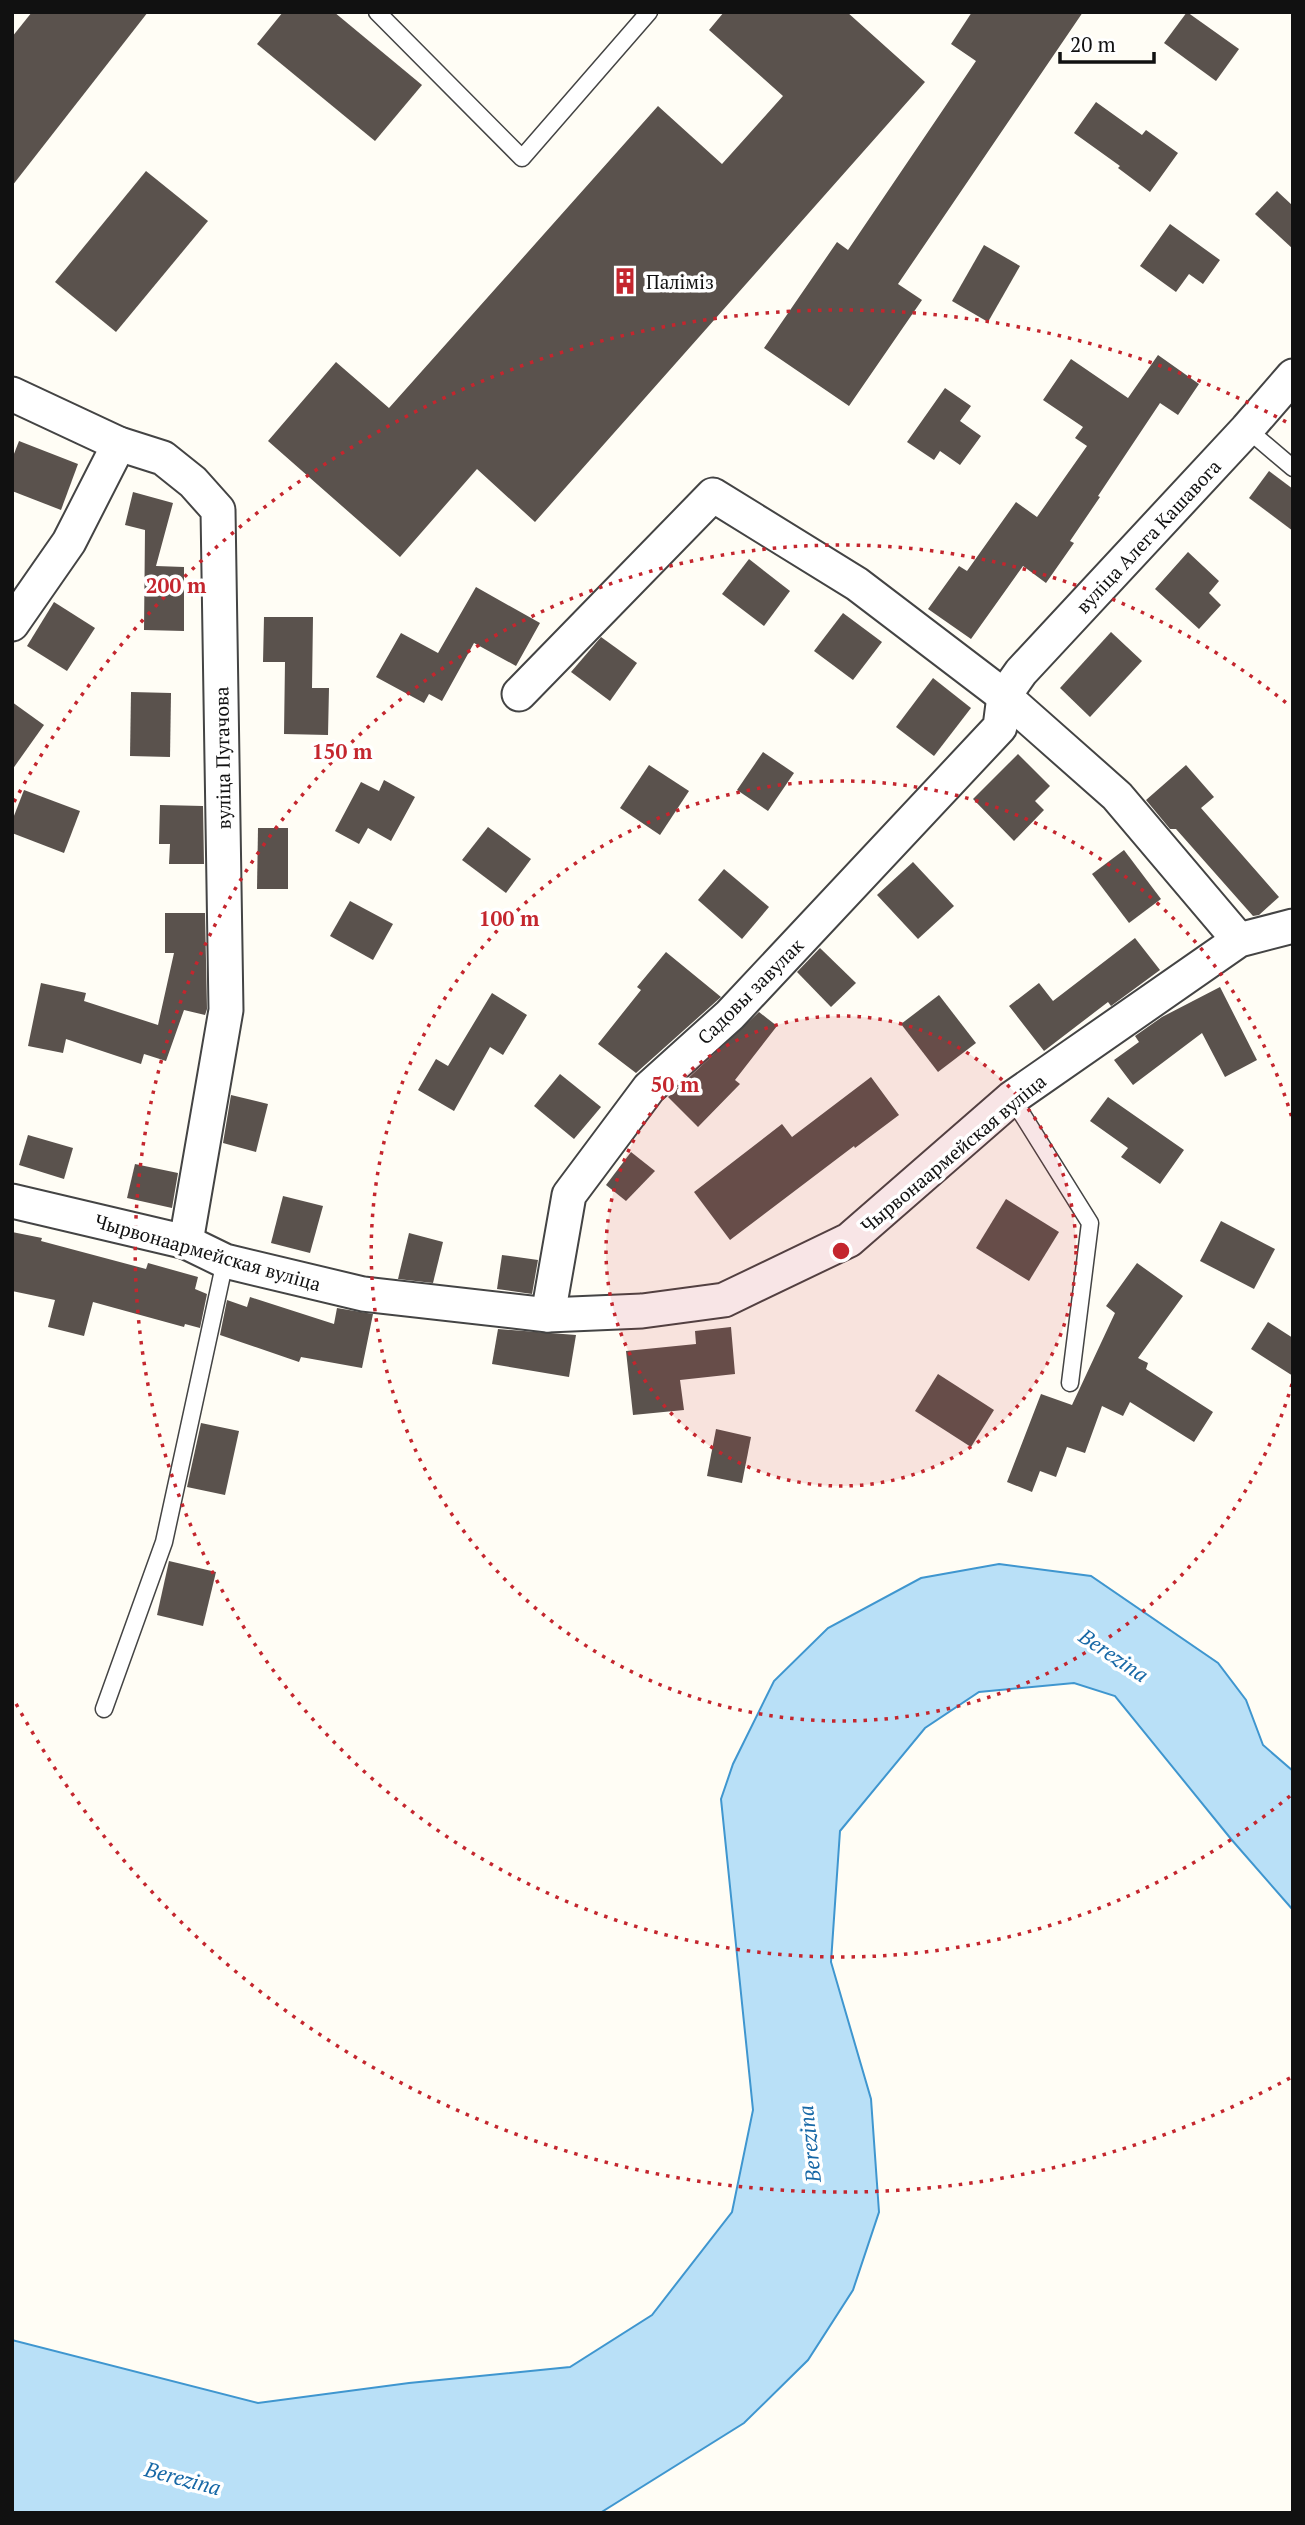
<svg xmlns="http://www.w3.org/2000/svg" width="1305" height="2525" font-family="'PT Serif',serif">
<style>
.water{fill:#b9e0f7;stroke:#3f96cf;stroke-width:2}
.building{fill:#5a524d}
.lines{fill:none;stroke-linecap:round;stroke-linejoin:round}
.lane-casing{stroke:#444;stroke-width:19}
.street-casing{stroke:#444;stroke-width:37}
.lane{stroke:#fff;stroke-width:16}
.street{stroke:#fff;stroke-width:33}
.ring{fill:none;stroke:#c4262e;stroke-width:3.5;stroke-dasharray:3.5 7}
.labels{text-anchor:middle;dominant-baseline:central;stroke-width:7;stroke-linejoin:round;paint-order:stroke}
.poi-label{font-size:19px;fill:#111;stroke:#fff;text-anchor:start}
.street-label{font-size:19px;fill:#111;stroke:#fff}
.water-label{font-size:21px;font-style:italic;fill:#1768a6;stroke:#fff}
.centre{fill:#c4262e;stroke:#fff;stroke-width:3.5}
.ring-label{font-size:21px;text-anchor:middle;font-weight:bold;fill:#c4262e;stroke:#fff;stroke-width:7;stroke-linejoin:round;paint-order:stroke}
</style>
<rect width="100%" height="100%" fill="#fffdf5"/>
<polygon class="water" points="999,1564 1091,1576 1218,1663 1246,1700 1263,1745 1293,1771 1293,1910 1231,1839 1115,1696 1074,1683 979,1692 925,1728 840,1831 831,1962 871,2099 879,2212 853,2290 808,2360 744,2423 600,2513 12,2513 12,2340 258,2403 409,2383 570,2367 652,2315 732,2212 753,2110 721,1799 733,1764 774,1681 828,1628 921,1578"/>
<g class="building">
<polygon points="32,12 148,12 12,186 12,37"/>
<polygon points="283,12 334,12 422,85 375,141 257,44"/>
<polygon points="724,12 847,12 925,82 535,522 477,469 400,557 268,441 336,362 389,408 658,106 722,164 783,96 709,30"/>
<polygon points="972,12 1083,12 898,284 922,300 849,406 764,348 837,242 848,250 976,61 951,44"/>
<polygon points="1187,12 1239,49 1216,81 1164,43"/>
<polygon points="1096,102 1142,135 1146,130 1178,153 1150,192 1118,168 1120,166 1074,133"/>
<polygon points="146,171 208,221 116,332 55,282"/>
<polygon points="1277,191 1293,206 1293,249 1255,214"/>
<polygon points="1170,224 1220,260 1203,284 1189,274 1176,292 1140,266"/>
<polygon points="984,245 1020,266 988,322 952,301"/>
<polygon points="1158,355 1199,384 1178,415 1160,403 1098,496 1100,497 1070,541 1074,543 1046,583 1023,566 971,639 928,609 959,566 967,571 1016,502 1037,517 1087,446 1075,438 1083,427 1043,400 1071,359 1128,398"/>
<polygon points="945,388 971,406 960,421 981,436 960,465 940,451 934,460 907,442"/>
<polygon points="19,441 78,464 61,510 12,491 12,459"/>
<polygon points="1269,471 1293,489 1293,531 1249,498"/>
<polygon points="133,492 173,503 156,566 184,567 184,631 144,630 145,530 125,525"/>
<polygon points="1188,552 1219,581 1209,593 1221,605 1199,629 1155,589"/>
<polygon points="749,559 790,591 764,626 722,594"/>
<polygon points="476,587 540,623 516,666 474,643 442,701 429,694 424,703 376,677 401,633 438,653"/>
<polygon points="54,602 95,628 67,671 27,646"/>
<polygon points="843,613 882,642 853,680 814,651"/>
<polygon points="264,617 313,617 312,688 329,688 328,735 284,734 285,662 263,662"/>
<polygon points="1111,632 1142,661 1090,717 1060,688"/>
<polygon points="601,637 637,663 610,701 571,672"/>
<polygon points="933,678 971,708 934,756 896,727"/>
<polygon points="131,692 171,693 170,757 130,756"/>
<polygon points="12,702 44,725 12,770"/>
<polygon points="763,752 794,773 768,811 737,790"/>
<polygon points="1018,754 1050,786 1035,801 1044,810 1014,841 973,799"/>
<polygon points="649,765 689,791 660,835 620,808"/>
<polygon points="1186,765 1214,797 1201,808 1279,897 1259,915 1253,916 1176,829 1170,829 1146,800"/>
<polygon points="384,780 415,797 391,841 368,828 359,844 335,831 361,782 379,791"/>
<polygon points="24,790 80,811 64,853 12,833 12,821"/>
<polygon points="160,805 203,806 204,864 169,864 170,844 159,844"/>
<polygon points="488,827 531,859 506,893 462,860"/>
<polygon points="258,828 288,828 288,889 257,889"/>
<polygon points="1124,850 1161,899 1129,923 1092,874"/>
<polygon points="913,862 954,906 918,939 877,895"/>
<polygon points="724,869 769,907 742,939 698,900"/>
<polygon points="350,901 393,924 373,960 330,936"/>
<polygon points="165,913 205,913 207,1009 205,1015 184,1010 166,1061 144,1054 141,1064 66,1039 63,1053 28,1046 41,983 86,993 84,1001 158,1025 174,953 165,953"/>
<polygon points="1135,938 1160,970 1111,1006 1108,1002 1044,1051 1009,1006 1039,983 1053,1001"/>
<polygon points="820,948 856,983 831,1007 797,972"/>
<polygon points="666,952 721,997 636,1073 598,1044 641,990 637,987"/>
<polygon points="1220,987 1257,1060 1225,1077 1202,1033 1133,1085 1114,1060 1139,1042 1135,1036 1162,1017"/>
<polygon points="492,993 527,1015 503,1055 490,1047 454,1111 418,1090 436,1059 448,1066"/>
<polygon points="939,995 976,1043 938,1072 901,1024"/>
<polygon points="759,1012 777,1026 735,1080 740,1084 698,1127 668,1097"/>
<polygon points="560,1074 601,1107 574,1139 534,1106"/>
<polygon points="871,1077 899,1115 855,1148 854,1146 730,1240 694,1192 782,1124 792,1137"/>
<polygon points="231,1095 268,1104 256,1152 223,1143"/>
<polygon points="1108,1097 1184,1150 1160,1184 1121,1157 1128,1148 1090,1121"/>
<polygon points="28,1135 73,1148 64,1179 19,1165"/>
<polygon points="631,1152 655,1171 626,1201 606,1185"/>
<polygon points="135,1164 178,1173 172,1208 127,1198"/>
<polygon points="283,1196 323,1206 310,1253 271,1243"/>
<polygon points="1006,1199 1059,1232 1029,1281 976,1248"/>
<polygon points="1221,1221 1275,1249 1254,1289 1200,1261"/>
<polygon points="12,1232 42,1238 41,1241 146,1269 148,1263 198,1277 195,1289 207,1294 200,1328 185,1324 184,1327 93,1302 84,1336 48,1327 55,1300 12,1291"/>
<polygon points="409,1233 443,1242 433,1283 398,1279"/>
<polygon points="502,1255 538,1260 532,1294 497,1289"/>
<polygon points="1137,1263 1183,1296 1138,1358 1148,1363 1146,1369 1213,1412 1194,1442 1130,1402 1123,1416 1102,1406 1085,1453 1067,1447 1056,1477 1040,1471 1032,1492 1007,1482 1041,1394 1072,1405 1115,1313 1106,1306"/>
<polygon points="250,1297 334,1324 337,1308 373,1314 362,1368 301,1357 299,1362 220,1335 227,1300 247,1307"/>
<polygon points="1268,1322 1293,1338 1293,1376 1251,1349"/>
<polygon points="731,1327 735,1374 680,1380 684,1410 633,1415 626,1351 696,1344 695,1331"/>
<polygon points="498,1329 576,1335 569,1377 492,1364"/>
<polygon points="938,1374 994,1410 971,1447 915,1411"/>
<polygon points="201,1423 239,1431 225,1495 187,1487"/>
<polygon points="716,1429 751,1437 742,1483 707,1476"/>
<polygon points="169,1561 216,1572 203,1626 157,1615"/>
</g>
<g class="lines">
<defs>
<g id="lane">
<polyline points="377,12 522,158 649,12"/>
<polyline points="1247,429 1293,468"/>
<polyline points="1012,1098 1090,1223 1070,1383"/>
<polyline points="104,1709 164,1542 225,1261"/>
</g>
<g id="street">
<polyline points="12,394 119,444 163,458 193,482 218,510 226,1010 186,1242"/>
<polyline points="12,624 69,542 119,444"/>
<polyline points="519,694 713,495 857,584 1004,696 1117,796 1239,940"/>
<polyline points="12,1201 186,1242 225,1261 363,1294 548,1315 642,1311 724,1300 849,1240 1012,1098 1239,940 1293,926"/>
<polyline points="548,1315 569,1195 649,1088 730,1015 1000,727 1004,696 1021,672 1247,429 1293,376"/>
</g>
</defs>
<use href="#lane" class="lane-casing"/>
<use href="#street" class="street-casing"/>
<use href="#lane" class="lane"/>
<use href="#street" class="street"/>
</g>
<circle cx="841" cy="1251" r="235" fill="#c4262e" fill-opacity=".12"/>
<g class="ring">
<circle cx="841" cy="1251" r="235"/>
<path d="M1292 1384A470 470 0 1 1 1292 1118"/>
<path d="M1290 1796A706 706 0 1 1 1290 706"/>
<path d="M1290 2078A941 941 0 0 1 14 1700M14 802A941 941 0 0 1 1290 424"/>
</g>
<defs>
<symbol id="building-bare" viewBox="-9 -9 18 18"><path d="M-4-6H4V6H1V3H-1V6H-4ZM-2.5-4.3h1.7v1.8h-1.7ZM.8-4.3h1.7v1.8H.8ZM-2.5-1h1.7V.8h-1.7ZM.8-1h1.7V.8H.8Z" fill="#c4262e" stroke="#fff" stroke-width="2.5" paint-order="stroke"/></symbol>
</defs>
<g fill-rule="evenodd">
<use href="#building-bare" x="606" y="262" width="38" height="38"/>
</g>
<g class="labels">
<g class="poi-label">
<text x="646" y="281">Паліміз</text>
</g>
<g class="street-label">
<text transform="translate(1148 536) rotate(-47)">вуліца Алега Кашавога</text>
<text transform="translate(222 758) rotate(-91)">вуліца Пугачова</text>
<text transform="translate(750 991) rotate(-45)">Садовы завулак</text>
<text transform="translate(953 1153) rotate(-40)">Чырвонаармейская вуліца</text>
<text transform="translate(208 1252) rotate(16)">Чырвонаармейская вуліца</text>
</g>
<g class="water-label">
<text transform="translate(1114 1655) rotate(34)">Berezina</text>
<text transform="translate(809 2144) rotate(-96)">Berezina</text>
<text transform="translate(183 2478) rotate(15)">Berezina</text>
</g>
</g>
<circle cx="841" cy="1251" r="10" class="centre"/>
<g class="ring-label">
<text x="176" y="593">200 m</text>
<text x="342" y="759">150 m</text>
<text x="509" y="926">100 m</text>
<text x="675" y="1092">50 m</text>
</g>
<rect width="1305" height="2525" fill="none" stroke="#111111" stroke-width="28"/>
<path d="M1060 52v10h94v-10" fill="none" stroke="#111111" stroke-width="3.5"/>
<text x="1070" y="52" font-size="21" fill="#111111" stroke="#ffffff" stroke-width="5" paint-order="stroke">20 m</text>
</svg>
